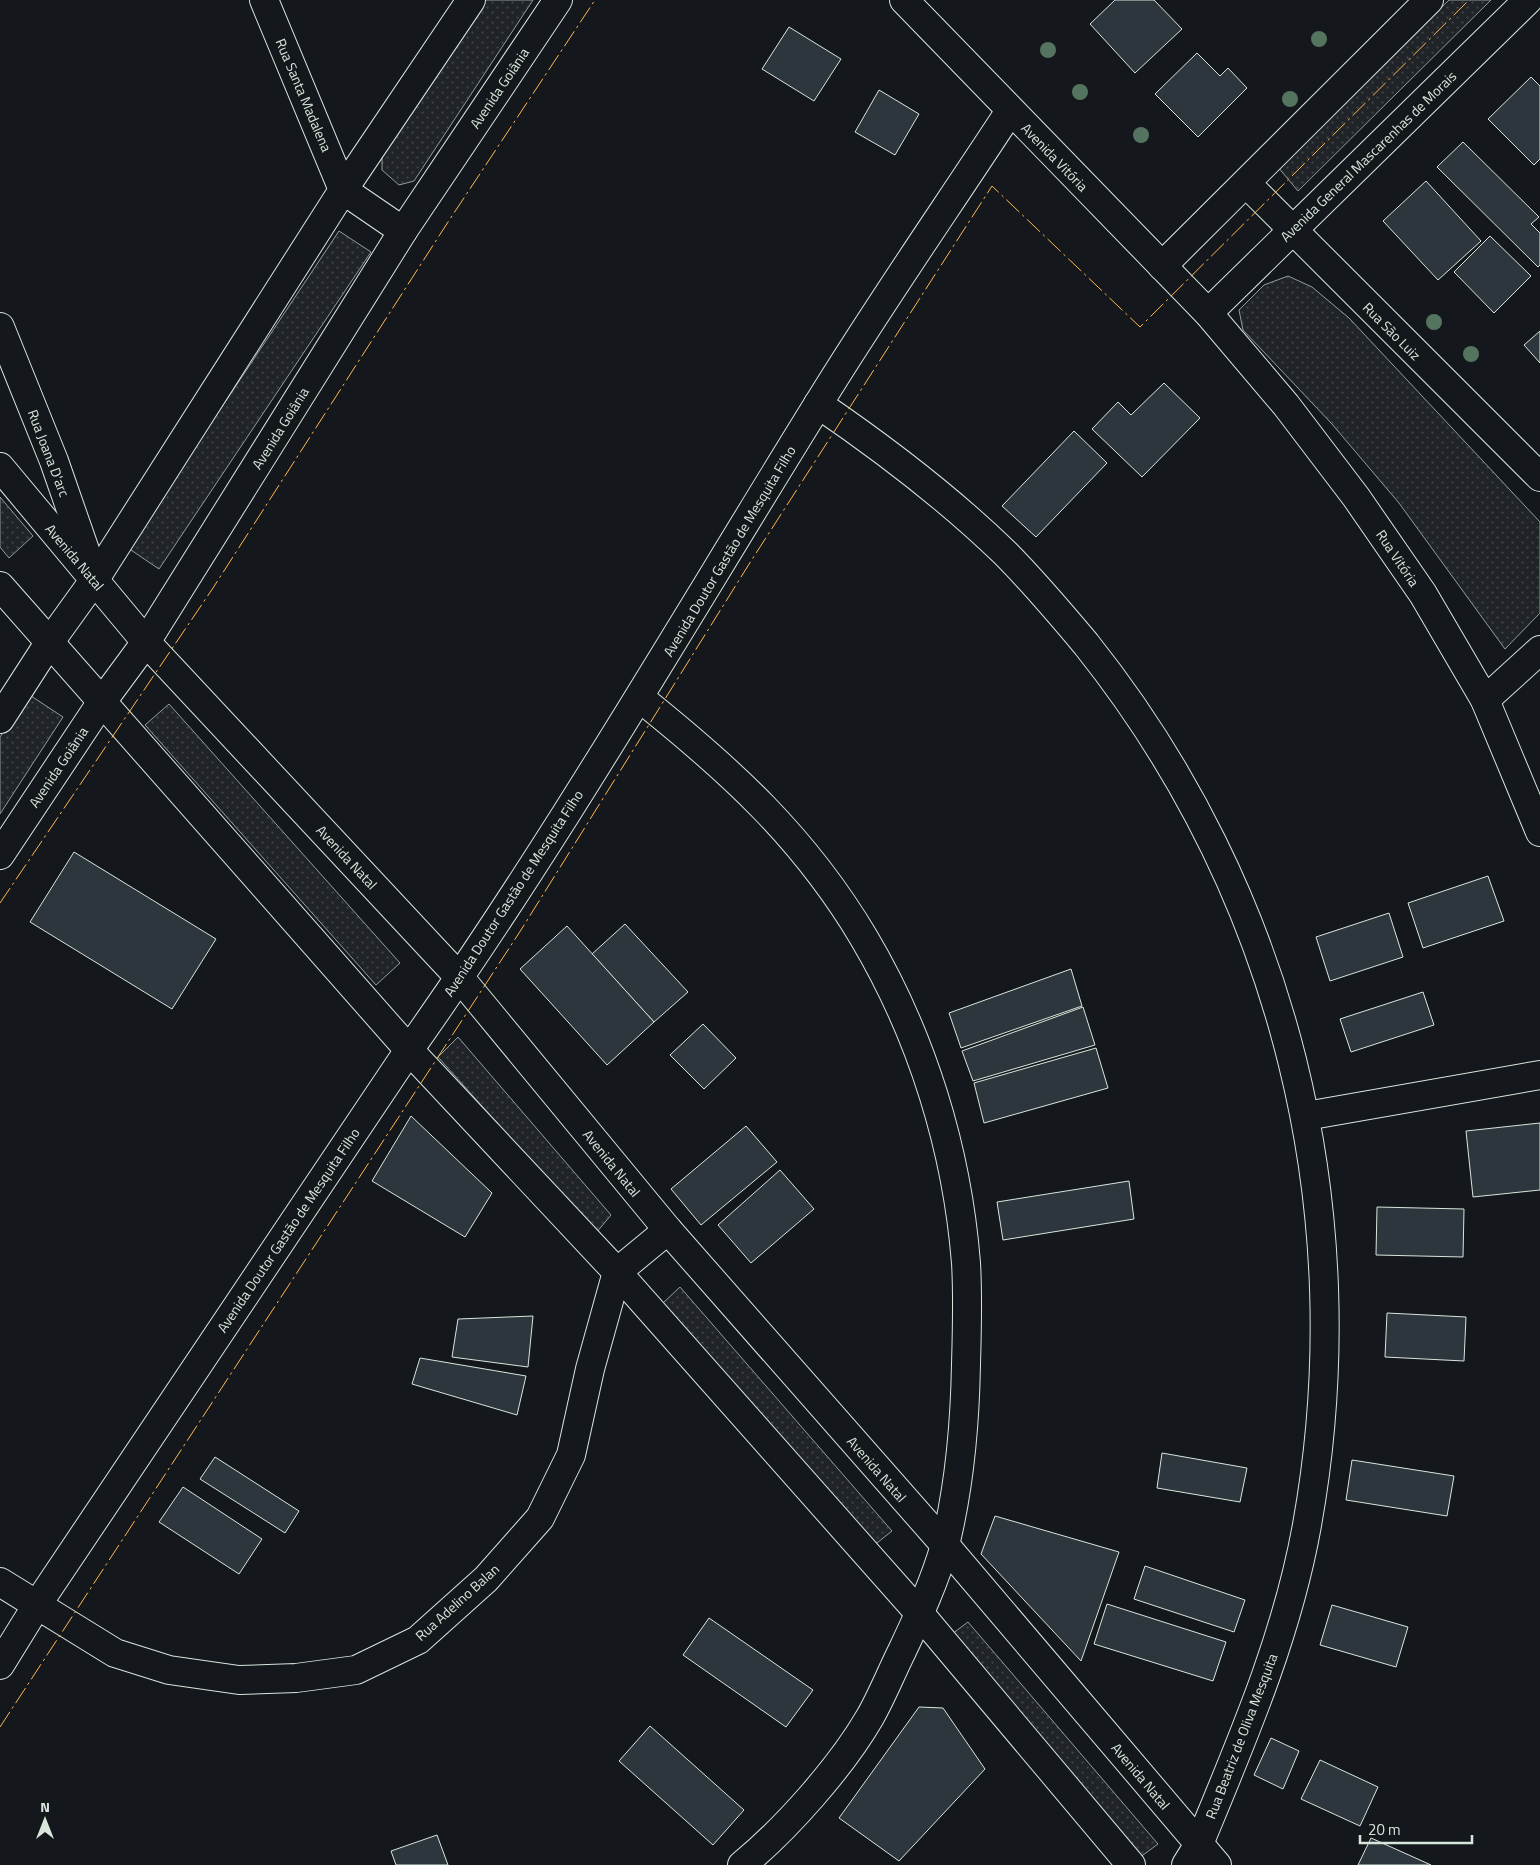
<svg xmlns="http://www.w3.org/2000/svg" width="1540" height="1865" font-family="'Titillium Web',sans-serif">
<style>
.grass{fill:url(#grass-dots);stroke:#939e99}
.building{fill:#2c363c;stroke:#d8e6dc}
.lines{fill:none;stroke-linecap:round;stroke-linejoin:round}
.minor-casing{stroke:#d8e6dc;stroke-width:30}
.tertiary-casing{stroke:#d8e6dc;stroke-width:30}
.minor{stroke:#14181c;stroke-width:28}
.tertiary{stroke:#14181c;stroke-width:28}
.power{stroke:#ffb74d;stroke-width:1;stroke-dasharray:18 4 2.5 4;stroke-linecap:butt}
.tree{fill:#55745f}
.labels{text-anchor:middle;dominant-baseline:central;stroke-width:4;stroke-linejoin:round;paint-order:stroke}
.street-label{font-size:14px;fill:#d8e6dc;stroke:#14181c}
</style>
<defs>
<pattern id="grass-dots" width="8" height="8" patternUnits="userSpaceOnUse" patternTransform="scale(1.25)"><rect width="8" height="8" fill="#202428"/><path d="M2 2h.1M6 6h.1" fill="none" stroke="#404447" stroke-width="1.8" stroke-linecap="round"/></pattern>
</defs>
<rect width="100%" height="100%" fill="#14181c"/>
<g class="grass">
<polygon points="483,0 533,0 414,181 399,185 382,170 382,156"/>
<polygon points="1449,0 1491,0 1298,191 1277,166"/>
<polygon points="339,231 371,252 159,569 128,548"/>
<polygon points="1288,276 1312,287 1349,318 1540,522 1540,613 1505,649 1399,503 1332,424 1243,330 1239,310 1264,285"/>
<polygon points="0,497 33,536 9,558 0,547"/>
<polygon points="28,694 63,717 0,814 0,737"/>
<polygon points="169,704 400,963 376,985 145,725"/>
<polygon points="458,1037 611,1215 596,1233 438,1057"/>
<polygon points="680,1287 892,1531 873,1546 663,1303"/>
<polygon points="968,1622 1158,1844 1139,1858 948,1637"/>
</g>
<g class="building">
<polygon points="1115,0 1154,0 1182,29 1135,73 1090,24"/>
<polygon points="789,27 841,59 814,101 762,69"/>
<polygon points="1197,53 1220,76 1228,68 1247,88 1198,137 1155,94"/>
<polygon points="1531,77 1540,86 1540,159 1534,165 1488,119"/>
<polygon points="879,90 919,114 895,155 855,132"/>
<polygon points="1463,142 1539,217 1531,224 1540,233 1540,265 1538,267 1437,167"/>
<polygon points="1426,181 1481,241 1438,280 1383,221"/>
<polygon points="1490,236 1531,276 1494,313 1454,272"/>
<polygon points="1540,331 1540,363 1524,345"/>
<polygon points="1164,383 1200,418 1142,477 1092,429 1118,402 1131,415"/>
<polygon points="1074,431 1107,463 1036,537 1002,506"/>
<polygon points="74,852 216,939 172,1009 30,922"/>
<polygon points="1488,876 1504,921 1423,948 1408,903"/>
<polygon points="1389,913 1403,957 1330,981 1316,937"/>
<polygon points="625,924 688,992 654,1022 592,954"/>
<polygon points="567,926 654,1022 607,1065 520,969"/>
<polygon points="1071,969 1082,1006 961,1048 949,1013"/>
<polygon points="1423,992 1434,1025 1351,1052 1340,1019"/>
<polygon points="1083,1007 1095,1045 973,1081 962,1051"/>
<polygon points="703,1024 736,1058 704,1089 670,1055"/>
<polygon points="1096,1048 1108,1088 984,1123 974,1083"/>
<polygon points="411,1116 492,1193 465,1237 372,1181"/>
<polygon points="1540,1123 1540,1190 1473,1197 1466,1131"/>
<polygon points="746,1126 777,1162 701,1225 671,1189"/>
<polygon points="780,1170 814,1209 751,1263 718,1225"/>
<polygon points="1129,1181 1134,1219 1003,1240 997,1202"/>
<polygon points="1377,1207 1464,1209 1463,1257 1376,1255"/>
<polygon points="1387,1313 1466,1317 1464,1361 1385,1357"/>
<polygon points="533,1316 528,1367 452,1357 458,1319"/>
<polygon points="420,1358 526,1376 517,1415 412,1384"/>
<polygon points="1162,1453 1247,1468 1240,1502 1157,1488"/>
<polygon points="215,1457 299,1511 285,1533 200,1479"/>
<polygon points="1352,1460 1454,1476 1447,1516 1346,1500"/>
<polygon points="183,1487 262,1539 239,1574 159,1522"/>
<polygon points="995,1516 1119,1552 1081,1661 981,1554"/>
<polygon points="1145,1566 1245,1600 1234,1632 1134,1599"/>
<polygon points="1107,1604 1226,1642 1213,1681 1094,1644"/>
<polygon points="1332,1605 1408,1627 1396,1667 1320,1645"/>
<polygon points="709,1618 813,1690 786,1727 683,1655"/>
<polygon points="919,1707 943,1708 985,1769 899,1861 839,1818"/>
<polygon points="650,1726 744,1810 713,1845 619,1761"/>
<polygon points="1271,1738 1299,1751 1283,1789 1254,1775"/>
<polygon points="1320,1760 1378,1787 1360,1826 1301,1799"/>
<polygon points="437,1835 448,1865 396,1865 391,1851"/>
<polygon points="1371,1838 1431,1865 1358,1865"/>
</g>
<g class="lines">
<defs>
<g id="minor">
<polyline points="264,0 343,190 403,231"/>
<polyline points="0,327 54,461 95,579"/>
<path d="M818,404C884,449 946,496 1004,552C1033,581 1060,613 1086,644C1285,893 1363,1212 1307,1525C1287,1637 1242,1740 1199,1844L1186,1865"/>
<polyline points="95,579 343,190 471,0"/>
<polyline points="146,642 403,231 558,0"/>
<path d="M640,698C730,770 804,837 864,938C922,1036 957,1149 966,1263C968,1296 967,1331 966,1364C965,1422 959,1488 945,1545C935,1581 918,1617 902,1651C891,1673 882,1696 870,1717C841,1767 786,1829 742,1865"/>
<polyline points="1485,700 1540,650"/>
<polyline points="1306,1116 1540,1075"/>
<polyline points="0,1582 115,1653 169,1670 239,1680 296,1678 356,1670 418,1640 486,1579 540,1518 571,1455 590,1369 617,1272 668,1230"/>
<path d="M0,1665L37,1605L409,1050C556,842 683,622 817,406C878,306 946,209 1010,111"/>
</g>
<g id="tertiary">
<polyline points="904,0 1208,313 1286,405 1356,497 1423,594 1485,700 1540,832"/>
<polyline points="1246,183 1540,477"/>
<polyline points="1162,266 1429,0"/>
<polyline points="1208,313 1528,0"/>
<polyline points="0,467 146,642 460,978 668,1230 945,1545 1217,1865"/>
<polyline points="0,586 409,1050 617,1272 920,1614 1131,1865"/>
<polyline points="0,719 49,643 95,579"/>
<polyline points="0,855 101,703 146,642"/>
</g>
</defs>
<use href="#minor" class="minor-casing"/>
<use href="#tertiary" class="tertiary-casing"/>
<use href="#minor" class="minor"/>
<use href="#tertiary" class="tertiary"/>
<g class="power">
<polyline points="0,903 213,588 448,222 595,0"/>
<polyline points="0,1727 521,930 751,561 992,186 1140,327 1469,0"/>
</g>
</g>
<g class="tree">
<circle cx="1319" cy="39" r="8"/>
<circle cx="1048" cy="50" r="8"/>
<circle cx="1080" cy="92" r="8"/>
<circle cx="1290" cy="99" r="8"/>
<circle cx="1141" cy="135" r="8"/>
<circle cx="1434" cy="322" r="8"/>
<circle cx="1471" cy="354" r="8"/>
</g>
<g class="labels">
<g class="street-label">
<text transform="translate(499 88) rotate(-56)">Avenida Goiânia</text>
<text transform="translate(304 95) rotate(67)">Rua Santa Madalena</text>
<text transform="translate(1368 156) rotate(-44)">Avenida General Mascarenhas de Morais</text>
<text transform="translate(1055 157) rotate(46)">Avenida Vitória</text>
<text transform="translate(1392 331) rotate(45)">Rua São Luiz</text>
<text transform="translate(280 428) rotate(-58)">Avenida Goiânia</text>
<text transform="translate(49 453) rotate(69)">Rua Joana D'arc</text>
<text transform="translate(729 551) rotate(-59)">Avenida Doutor Gastão de Mesquita Filho</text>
<text transform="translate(75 557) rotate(50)">Avenida Natal</text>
<text transform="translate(1398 558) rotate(56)">Rua Vitória</text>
<text transform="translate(58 767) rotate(-56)">Avenida Goiânia</text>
<text transform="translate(347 857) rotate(47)">Avenida Natal</text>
<text transform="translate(513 893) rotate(-57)">Avenida Doutor Gastão de Mesquita Filho</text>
<text transform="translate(612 1163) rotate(51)">Avenida Natal</text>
<text transform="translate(288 1230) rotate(-56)">Avenida Doutor Gastão de Mesquita Filho</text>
<text transform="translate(877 1469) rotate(49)">Avenida Natal</text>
<text transform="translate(457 1602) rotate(-42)">Rua Adelino Balan</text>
<text transform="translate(1241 1736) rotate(-69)">Rua Beatriz de Oliva Mesquita</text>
<text transform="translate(1141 1776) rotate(50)">Avenida Natal</text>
</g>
</g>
<g transform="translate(45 1820)" stroke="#14181c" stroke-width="4" paint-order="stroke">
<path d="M0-4L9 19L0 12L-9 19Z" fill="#d8e6dc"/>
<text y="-8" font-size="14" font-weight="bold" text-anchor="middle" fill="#d8e6dc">N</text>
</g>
<path d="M1360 1835v8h112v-8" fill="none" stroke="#d8e6dc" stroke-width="2.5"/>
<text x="1368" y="1835" font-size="15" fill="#d8e6dc" stroke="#14181c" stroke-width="4" paint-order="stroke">20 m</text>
</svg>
